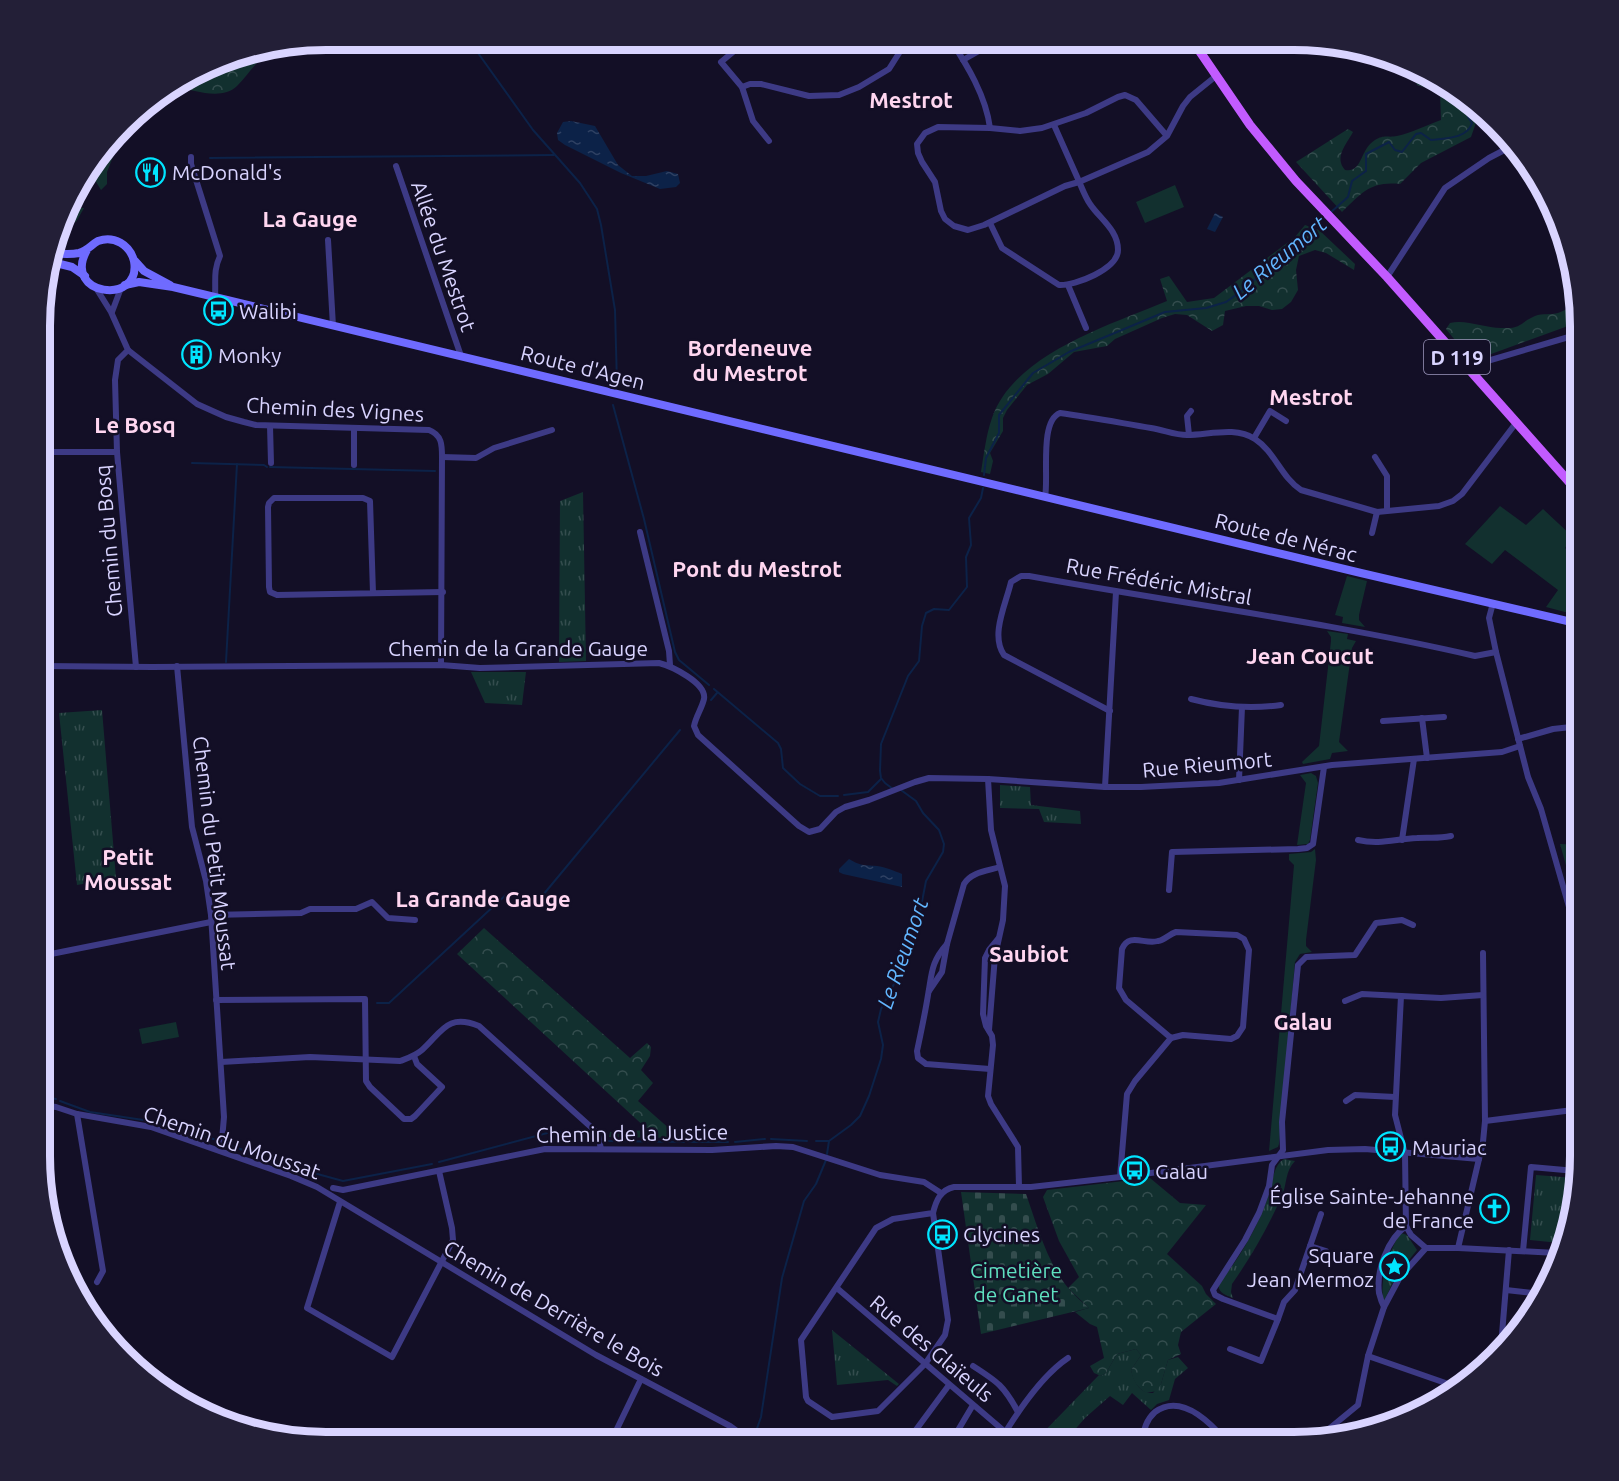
<svg xmlns="http://www.w3.org/2000/svg" width="1619" height="1481" font-family="Ubuntu,sans-serif">
<style>
.grass{fill:url(#grass-tufts)}
.forest{fill:url(#forest-crowns)}
.cemetery{fill:url(#cemetery-stones)}
.garden{fill:#12302f}
.water{fill:url(#water-ripples)}
.lines{fill:none;stroke-linecap:round;stroke-linejoin:round}
.stream{stroke:#0c2248;stroke-width:2}
.street{stroke:#3d3a85;stroke-width:6}
.secondary{stroke:#6f6bff;stroke-width:8}
.primary{stroke:#c25bff;stroke-width:9}
.labels{text-anchor:middle;dominant-baseline:central;stroke-width:5;stroke-linejoin:round;paint-order:stroke}
.shield{fill:#130f26;stroke:#9e99be;stroke-width:1.5}
.shield-label{font-size:20px;font-weight:bold;fill:#d9d4ff}
.poi-label{font-size:21px;fill:#d9d4ff;stroke:#130f26;text-anchor:start}
.street-label{font-size:21px;fill:#d9d4ff;stroke:#130f26}
.park-label{font-size:21px;fill:#5fe0c0;stroke:#130f26}
.neighbourhood-label{font-size:22px;font-weight:bold;fill:#ffd6f0;stroke:#130f26}
.water-label{font-size:22px;font-style:italic;fill:#62b6ff;stroke:#130f26}
.rim{fill:none;stroke:#d9d4ff;stroke-width:8}
</style>
<defs>
<pattern id="grass-tufts" width="24" height="20" patternUnits="userSpaceOnUse" patternTransform="scale(1.5)"><rect width="24" height="20" fill="#12302f"/><path d="M3 7l-1-3M5 7V3M7 7l1-3M15 17l-1-3M17 17v-4M19 17l1-3" fill="none" stroke="#344d4e"/></pattern>
<pattern id="forest-crowns" width="20" height="18" patternUnits="userSpaceOnUse" patternTransform="scale(1.5)"><rect width="20" height="18" fill="#12302f"/><path d="M2 6a3 3 0 1 1 6 0M12 15a3 3 0 1 1 6 0" fill="none" stroke="#344d4e"/></pattern>
<pattern id="cemetery-stones" width="16" height="16" patternUnits="userSpaceOnUse" patternTransform="scale(1.5)"><rect width="16" height="16" fill="#12302f"/><path d="M2 7V4a2 2 0 0 1 4 0v3zM10 15v-3a2 2 0 0 1 4 0v3z" fill="#344d4e"/></pattern>
<pattern id="water-ripples" width="26" height="14" patternUnits="userSpaceOnUse" patternTransform="scale(1.5)"><rect width="26" height="14" fill="#0c2248"/><path d="M2 4q2-2 4 0t4 0M15 11q2-2 4 0t4 0" fill="none" stroke="#2f4163"/></pattern>
</defs>
<rect width="100%" height="100%" fill="#130f26"/>
<g class="grass">
<polygon points="583,492 586,661 559,662 560,501"/>
<polygon points="471,672 526,672 522,705 485,703"/>
<polygon points="102,710 116,878 77,885 59,713"/>
<polygon points="1000,785 1030,787 1031,805 1080,811 1081,824 1044,822 1039,809 1000,808"/>
<polygon points="1560,844 1580,845 1580,915"/>
<path d="M1284,1159L1295,1161C1285,1171 1287,1184 1282,1196C1268,1227 1251,1257 1232,1284L1231,1292L1233,1298C1226,1295 1217,1293 1219,1283C1240,1258 1257,1228 1268,1197C1273,1185 1272,1166 1284,1159Z"/>
<polygon points="1536,1175 1575,1178 1560,1243 1530,1240"/>
<path d="M1401,1233L1407,1235L1417,1250L1396,1276L1384,1301C1378,1284 1390,1247 1401,1233Z"/>
<polygon points="832,1330 899,1384 897,1386 888,1380 837,1385"/>
<path d="M1136,1349L1141,1355L1131,1370C1134,1382 1140,1394 1153,1393L1161,1384L1168,1360L1178,1357L1188,1368L1175,1379L1169,1400L1157,1404L1151,1410L1132,1393L1123,1405L1110,1396L1085,1418L1064,1442H1034L1099,1375L1101,1376L1106,1373L1117,1354Z"/>
</g>
<g class="forest">
<path d="M263,57C253,66 246,77 237,86C221,101 195,90 176,87L226,59Z"/>
<path d="M1424,72L1479,114L1471,137L1421,163L1400,184C1370,181 1362,193 1342,212L1296,162L1348,129L1353,132C1346,145 1334,157 1345,170C1363,173 1359,150 1375,140C1385,134 1387,138 1397,136C1411,133 1427,125 1441,120L1440,92L1417,85L1414,78Z"/>
<polygon points="120,131 122,134 107,172 107,184 101,190 95,180 94,162"/>
<polygon points="68,208 84,208 76,222 63,220"/>
<path d="M1305,225L1319,230L1355,264L1354,270L1326,253L1315,250L1299,256L1296,270L1298,290L1291,302L1282,309L1272,310L1259,306H1246L1225,311L1223,325L1212,331L1187,315L1175,314L1162,318L1115,339L1107,346L1074,352L1048,374L1027,385L1007,410L1003,418V431L990,453L993,461L990,474L981,472C984,454 986,435 992,418C1014,354 1110,325 1167,301L1160,279L1169,276L1187,302L1214,298L1295,237Z"/>
<path d="M1578,301L1579,322L1472,361L1446,329L1450,323C1466,319 1484,328 1501,328C1522,329 1519,323 1535,316C1543,313 1551,315 1558,313C1565,311 1573,305 1578,301Z"/>
<polygon points="484,928 630,1058 647,1043 651,1047 650,1056 641,1070 653,1083 638,1101 680,1138 609,1137 610,1132 648,1130 457,954"/>
<path d="M1150,1178L1180,1203L1206,1205L1167,1254L1202,1286L1206,1294L1216,1304L1181,1332L1178,1345L1181,1354L1168,1360L1161,1384L1157,1391L1146,1393C1137,1387 1133,1381 1131,1370L1141,1355L1136,1349L1117,1354L1106,1373L1101,1376L1094,1373L1090,1366L1104,1358L1097,1327L1090,1324L1075,1312L1089,1308L1068,1288L1079,1277L1059,1241L1043,1197L1047,1190Z"/>
</g>
<path class="cemetery" d="M961,1192L1026,1194C1037,1225 1047,1263 1069,1289C1075,1296 1082,1302 1089,1308L981,1334Z"/>
<g class="garden">
<polygon points="1175,185 1184,207 1145,223 1136,202"/>
<polygon points="1500,506 1526,525 1543,509 1573,537 1565,548 1580,561 1580,616 1546,607 1558,590 1505,550 1492,564 1465,544"/>
<polygon points="1347,576 1367,581 1359,615 1359,620 1365,627 1342,623 1343,617 1335,615"/>
<polygon points="1327,631 1348,634 1347,639 1356,641 1352,648 1339,742 1348,751 1332,753 1330,759 1303,764 1302,762 1319,746 1331,641 1331,637"/>
<polygon points="1311,773 1316,776 1318,783 1310,840 1308,844 1297,845 1306,783 1300,775"/>
<polygon points="1315,849 1316,860 1306,940 1306,946 1312,952 1300,954 1295,962 1279,1144 1278,1147 1269,1151 1294,865 1289,860 1289,854 1311,852"/>
<polygon points="176,1022 179,1037 142,1044 139,1029"/>
</g>
<g class="water">
<polygon points="571,121 595,126 618,165 632,176 646,176 667,171 678,174 680,183 676,187 660,189 621,173 565,145 558,140 557,133 563,122"/>
<polygon points="1215,213 1223,217 1215,232 1207,229"/>
<path d="M849,859C861,866 863,865 877,866C885,867 895,871 902,874V887L843,874L839,872V869Z"/>
</g>
<g class="lines">
<g class="stream">
<polyline points="468,39 533,130 580,183 597,209 601,225 615,310 617,384"/>
<polyline points="210,158 554,155"/>
<path d="M1330,213L1348,197L1352,181L1366,171V154L1389,142L1395,150L1402,152L1416,134L1421,133L1431,140C1445,138 1467,139 1472,123L1468,117L1474,110"/>
<polyline points="613,405 644,519 675,652 679,660 709,685"/>
<polyline points="192,463 264,465 267,467"/>
<polyline points="270,467 435,471"/>
<polyline points="984,475 986,458 999,433 999,415 1033,373 1069,352 1165,312 1206,308 1226,302 1243,290 1325,217"/>
<polyline points="226,662 237,464"/>
<polyline points="714,689 778,743 781,749 783,768 800,784 820,796 838,796"/>
<polyline points="711,700 717,693"/>
<polyline points="893,789 885,783 881,778 880,771 881,744 908,676 919,661 922,626 926,613 934,609 949,610 967,587 966,557 971,545 969,518 981,498 983,488"/>
<polyline points="844,795 868,792 881,779"/>
<polyline points="377,1003 389,1003 509,892 513,891 533,901 538,901 680,730"/>
<polyline points="40,1096 56,1099"/>
<polyline points="60,1101 90,1112 150,1121 217,1140"/>
<polyline points="771,1139 807,1141"/>
<polyline points="606,1141 684,1142"/>
<polyline points="816,1141 829,1141"/>
<polyline points="689,1142 728,1142"/>
<polyline points="735,1142 765,1139"/>
<polyline points="228,1144 270,1161 343,1181 432,1164"/>
<polyline points="827,1154 829,1141 851,1125 860,1116 869,1096 881,1059 883,1045 878,1022 881,1009 894,984 905,940 917,924 919,917 926,881 943,852 944,844 939,830 923,813 916,801 901,790"/>
<polyline points="439,1162 551,1132 565,1132 594,1139"/>
<polyline points="754,1437 761,1417 782,1278 804,1201 816,1184 826,1160"/>
</g>
<g class="street">
<polyline points="742,39 733,52 721,62 742,87 753,121 769,141"/>
<path d="M950,39C967,65 986,96 990,128"/>
<polyline points="963,60 1000,39"/>
<polyline points="742,87 750,84 761,84 809,96 839,95 859,87 889,69 908,39"/>
<polyline points="1167,136 1136,100 1125,95 1118,97 1086,113 1042,128 1020,131 990,128 938,127 925,133 917,144 918,153 922,162 935,182 941,211 945,219 954,226 968,230 984,225 1065,186 1079,182 1148,152 1167,136 1183,106 1190,97 1216,76"/>
<path d="M191,157V164L220,256C213,271 216,281 215,297"/>
<polyline points="396,166 461,356"/>
<path d="M990,223L1002,248L1059,285C1075,286 1118,269 1118,250C1118,230 1100,219 1090,204C1085,197 1082,188 1078,179C1070,161 1062,143 1054,125"/>
<polyline points="328,240 333,326"/>
<polyline points="1387,277 1445,188 1489,158 1514,145"/>
<polyline points="1068,285 1086,328"/>
<polyline points="96,288 111,312 128,350 118,360 115,380 117,452 136,667"/>
<polyline points="112,312 121,288"/>
<path d="M128,350L197,404L226,417L244,422L256,425L429,430C442,435 442,445 442,457L441,665"/>
<polyline points="1467,367 1579,334"/>
<polyline points="270,426 271,463"/>
<polyline points="1189,435 1187,416 1191,411"/>
<polyline points="1254,438 1270,411 1286,421"/>
<polyline points="43,452 117,452"/>
<polyline points="442,457 476,458 494,448 552,430"/>
<polyline points="1375,457 1387,476 1387,510"/>
<polyline points="354,465 354,428"/>
<path d="M1045,497C1049,478 1039,421 1060,413C1090,417 1121,423 1151,428C1164,430 1175,435 1187,435C1209,435 1235,426 1255,439C1275,452 1281,477 1301,490L1377,512L1439,506L1453,501L1462,494L1516,423"/>
<polyline points="640,532 669,651 670,665"/>
<polyline points="1372,533 1377,512"/>
<polyline points="373,593 370,501 363,498 274,498 269,503 268,507 269,587 270,592 277,595 443,592"/>
<polyline points="1493,603 1489,618 1496,652 1528,777 1541,809 1575,928 1580,1018"/>
<path d="M42,666L152,667L441,665L480,668L659,663C671,666 707,683 704,699C702,708 696,716 694,726L698,735L799,826L809,832L820,829L836,812L845,807L869,800L915,782L929,778L988,779L1105,787H1141L1219,783L1332,765L1502,752L1520,746"/>
<polyline points="177,666 192,827 206,881 211,915 224,1117 221,1151"/>
<path d="M1191,699C1221,707 1251,709 1281,705"/>
<path d="M1110,711L1004,655C990,635 1006,604 1011,582L1021,576H1029C1177,603 1328,622 1475,656L1496,652"/>
<polyline points="1422,718 1427,758"/>
<polyline points="1383,721 1444,717"/>
<polyline points="1518,739 1553,729 1580,726"/>
<polyline points="988,779 991,830 1005,886 1003,920 995,956 989,1030"/>
<polyline points="1239,780 1242,707"/>
<polyline points="1105,787 1116,592"/>
<path d="M1358,840C1380,845 1395,839 1417,838C1430,837 1437,839 1451,836"/>
<polyline points="1402,840 1414,759"/>
<polyline points="1169,890 1172,852 1298,849 1307,848 1313,844 1324,767"/>
<polyline points="211,915 301,913 310,909 356,909 372,902 388,918 415,920"/>
<path d="M1176,932L1237,935L1244,939L1249,950L1243,1027L1237,1036L1231,1039L1183,1035L1171,1038L1126,1000L1119,988L1122,949C1129,932 1145,945 1158,941C1165,940 1169,934 1176,932Z"/>
<polyline points="998,939 989,950 985,958 983,1014 986,1026 992,1036 993,1045 988,1096 991,1104 1018,1147 1019,1187"/>
<path d="M947,944C931,962 932,973 928,995C925,1014 921,1032 917,1051L918,1058L926,1064L990,1069"/>
<polyline points="1483,953 1485,1121"/>
<polyline points="41,956 211,922"/>
<path d="M929,991L942,972L947,944L964,884C971,872 987,871 1000,867"/>
<polyline points="1401,996 1395,1115 1405,1154 1406,1226 1411,1235 1426,1248 1458,1248 1557,1253"/>
<polyline points="216,1000 365,999 366,1081 370,1087 404,1119 411,1119 415,1116 442,1087 417,1064 414,1056"/>
<polyline points="1345,1001 1362,994 1441,998 1483,995"/>
<path d="M221,1062L310,1057L400,1061C408,1058 415,1056 422,1050C442,1032 447,1013 479,1026L592,1128L598,1135L601,1149"/>
<polyline points="1346,1101 1355,1095 1395,1097"/>
<polyline points="40,1105 56,1107 77,1114 151,1127 291,1176 317,1187 596,1355 730,1426 752,1442"/>
<polyline points="77,1114 103,1271 97,1282"/>
<polyline points="1120,1177 1127,1094 1135,1081 1171,1038"/>
<polyline points="333,1188 343,1190 545,1149 712,1150 776,1146 793,1147 880,1175 924,1182 941,1193"/>
<polyline points="340,1202 307,1308 392,1357 453,1240 452,1228 439,1171"/>
<path d="M933,1213L893,1219L876,1228L801,1340L806,1397L808,1401L832,1417L878,1411L925,1364L945,1335L948,1320L933,1213C936,1201 940,1190 954,1187H1031L1120,1177L1328,1150L1365,1149L1479,1159"/>
<polyline points="1310,1246 1326,1251"/>
<polyline points="1458,1248 1483,1142 1485,1121 1573,1110 1580,1107"/>
<polyline points="1523,1251 1531,1167 1576,1171"/>
<polyline points="838,1289 1017,1442"/>
<polyline points="1506,1290 1541,1294"/>
<path d="M1384,1307C1382,1303 1380,1297 1379,1293C1376,1270 1388,1239 1406,1226"/>
<polyline points="1278,1319 1284,1302 1295,1290 1321,1214"/>
<polyline points="1501,1346 1509,1250"/>
<polyline points="1230,1349 1261,1361 1278,1319 1223,1299 1215,1295 1213,1290 1245,1240 1259,1213 1269,1186 1272,1165 1283,1150 1282,1122 1298,965 1306,957 1355,955 1376,923 1402,920 1413,925"/>
<polyline points="1368,1356 1457,1387"/>
<path d="M973,1366C998,1382 1004,1386 1018,1412"/>
<path d="M1006,1431C1021,1407 1044,1374 1068,1358"/>
<polyline points="1321,1439 1330,1428 1358,1405 1368,1356 1384,1307 1400,1277 1426,1248"/>
<polyline points="612,1442 614,1435 641,1379"/>
<polyline points="907,1442 949,1385"/>
<polyline points="951,1442 973,1405"/>
<path d="M1143,1442C1143,1430 1146,1420 1155,1412C1181,1393 1210,1422 1226,1441"/>
</g>
<g class="secondary">
<path d="M51,253C60,254 70,255 79,253C87,251 91,245 98,241C114,235 130,245 134,261C142,306 61,296 87,250"/>
<polyline points="48,261 72,267 85,276"/>
<polyline points="135,261 144,271 170,285"/>
<polyline points="125,285 139,282 173,287 1361,573 1580,624"/>
</g>
<polyline class="primary" points="1192,40 1250,125 1296,181 1387,277 1579,493"/>
</g>
<defs>
<symbol id="restaurant-ring" viewBox="-11 -11 22 22"><circle r="9.5" fill="#130f26" stroke="#00e5ff" stroke-width="1.5"/><path d="M-5-6h1v4h1v-4h1v4h1v-4h1v5L-1.5 .5V6h-2V.5L-5-1ZM5-6V6H3V1.5H1.5Q1.5-4 5-6Z" fill="#00e5ff"/></symbol>
<symbol id="bus-ring" viewBox="-11 -11 22 22"><circle r="9.5" fill="#130f26" stroke="#00e5ff" stroke-width="1.5"/><path d="M-5-6H5V4H4V6H2V4H-2V6H-4V4H-5ZM-3.5-4V0h7V-4ZM-3.5 1.2v1.5H-2V1.2ZM2 1.2v1.5H3.5V1.2Z" fill="#00e5ff"/></symbol>
<symbol id="building-ring" viewBox="-11 -11 22 22"><circle r="9.5" fill="#130f26" stroke="#00e5ff" stroke-width="1.5"/><path d="M-4-6H4V6H1V3H-1V6H-4ZM-2.5-4.3h1.7v1.8h-1.7ZM.8-4.3h1.7v1.8H.8ZM-2.5-1h1.7V.8h-1.7ZM.8-1h1.7V.8H.8Z" fill="#00e5ff"/></symbol>
<symbol id="church-ring" viewBox="-11 -11 22 22"><circle r="9.5" fill="#130f26" stroke="#00e5ff" stroke-width="1.5"/><path d="M-1.2-6h2.4v3.5h3.3v2.4h-3.3V6h-2.4V-.1h-3.3v-2.4h3.3Z" fill="#00e5ff"/></symbol>
<symbol id="sight-ring" viewBox="-11 -11 22 22"><circle r="9.5" fill="#130f26" stroke="#00e5ff" stroke-width="1.5"/><path d="M0-6L1.8-2.2L6-1.7L2.9 1.2L3.7 5.4L0 3.3L-3.7 5.4L-2.9 1.2L-6-1.7L-1.8-2.2Z" fill="#00e5ff"/></symbol>
</defs>
<g fill-rule="evenodd">
<use href="#restaurant-ring" x="134" y="156" width="33" height="33"/>
<use href="#bus-ring" x="202" y="294" width="33" height="33"/>
<use href="#building-ring" x="180" y="338" width="33" height="33"/>
<use href="#bus-ring" x="1374" y="1130" width="33" height="33"/>
<use href="#bus-ring" x="1118" y="1154" width="33" height="33"/>
<use href="#church-ring" x="1478" y="1192" width="33" height="33"/>
<use href="#bus-ring" x="926" y="1218" width="33" height="33"/>
<use href="#sight-ring" x="1378" y="1250" width="33" height="33"/>
</g>
<g class="labels">
<rect class="shield" x="1424" y="340" width="66" height="34" rx="4.5"/>
<g class="shield-label">
<text x="1457" y="357">D 119</text>
</g>
<g class="poi-label">
<text x="172" y="172">McDonald's</text>
<text x="239" y="311">Walibi</text>
<text x="218" y="355">Monky</text>
<text x="1412" y="1147">Mauriac</text>
<text x="1155" y="1171">Galau</text>
<text x="1474" y="1196" text-anchor="end">Église Sainte-Jehanne<tspan x="1474" dy="24">de France</tspan></text>
<text x="963" y="1234">Glycines</text>
<text x="1374" y="1255" text-anchor="end">Square<tspan x="1374" dy="24">Jean Mermoz</tspan></text>
</g>
<g class="street-label">
<text transform="translate(444 256) rotate(71)">Allée du Mestrot</text>
<text transform="translate(583 367) rotate(14)">Route d'Agen</text>
<text transform="translate(335 409) rotate(3)">Chemin des Vignes</text>
<text transform="translate(1286 537) rotate(14)">Route de Nérac</text>
<text transform="translate(108 541) rotate(-95)">Chemin du Bosq</text>
<text transform="translate(1159 581) rotate(10)">Rue Frédéric Mistral</text>
<text x="518" y="648">Chemin de la Grande Gauge</text>
<text transform="translate(1207 764) rotate(-5)">Rue Rieumort</text>
<text transform="translate(215 853) rotate(83)">Chemin du Petit Moussat</text>
<text transform="translate(632 1133) rotate(-1)">Chemin de la Justice</text>
<text transform="translate(232 1142) rotate(19)">Chemin du Moussat</text>
<text transform="translate(554 1308) rotate(30)">Chemin de Derrière le Bois</text>
<text transform="translate(932 1348) rotate(40)">Rue des Glaïeuls</text>
</g>
<g class="park-label">
<text x="1016" y="1270">Cimetière<tspan x="1016" dy="24">de Ganet</tspan></text>
</g>
<g class="neighbourhood-label">
<text x="911" y="99">Mestrot</text>
<text x="310" y="218">La Gauge</text>
<text x="750" y="347">Bordeneuve<tspan x="750" dy="25">du Mestrot</tspan></text>
<text x="1311" y="396">Mestrot</text>
<text x="135" y="424">Le Bosq</text>
<text x="757" y="568">Pont du Mestrot</text>
<text x="1310" y="655">Jean Coucut</text>
<text x="128" y="856">Petit<tspan x="128" dy="25">Moussat</tspan></text>
<text x="483" y="898">La Grande Gauge</text>
<text x="1029" y="953">Saubiot</text>
<text x="1303" y="1021">Galau</text>
</g>
<g class="water-label">
<text transform="translate(1279 257) rotate(-40)">Le Rieumort</text>
<text transform="translate(902 953) rotate(-71)">Le Rieumort</text>
</g>
</g>
<path d="M0 0H1619V1481H0ZM326 50H1294A276 276 0 0 1 1570 326V1156A276 276 0 0 1 1294 1432H326A276 276 0 0 1 50 1156V326A276 276 0 0 1 326 50Z" fill="#231f37" fill-rule="evenodd"/>
<path class="rim" d="M326 50H1294A276 276 0 0 1 1570 326V1156A276 276 0 0 1 1294 1432H326A276 276 0 0 1 50 1156V326A276 276 0 0 1 326 50Z"/>
</svg>
